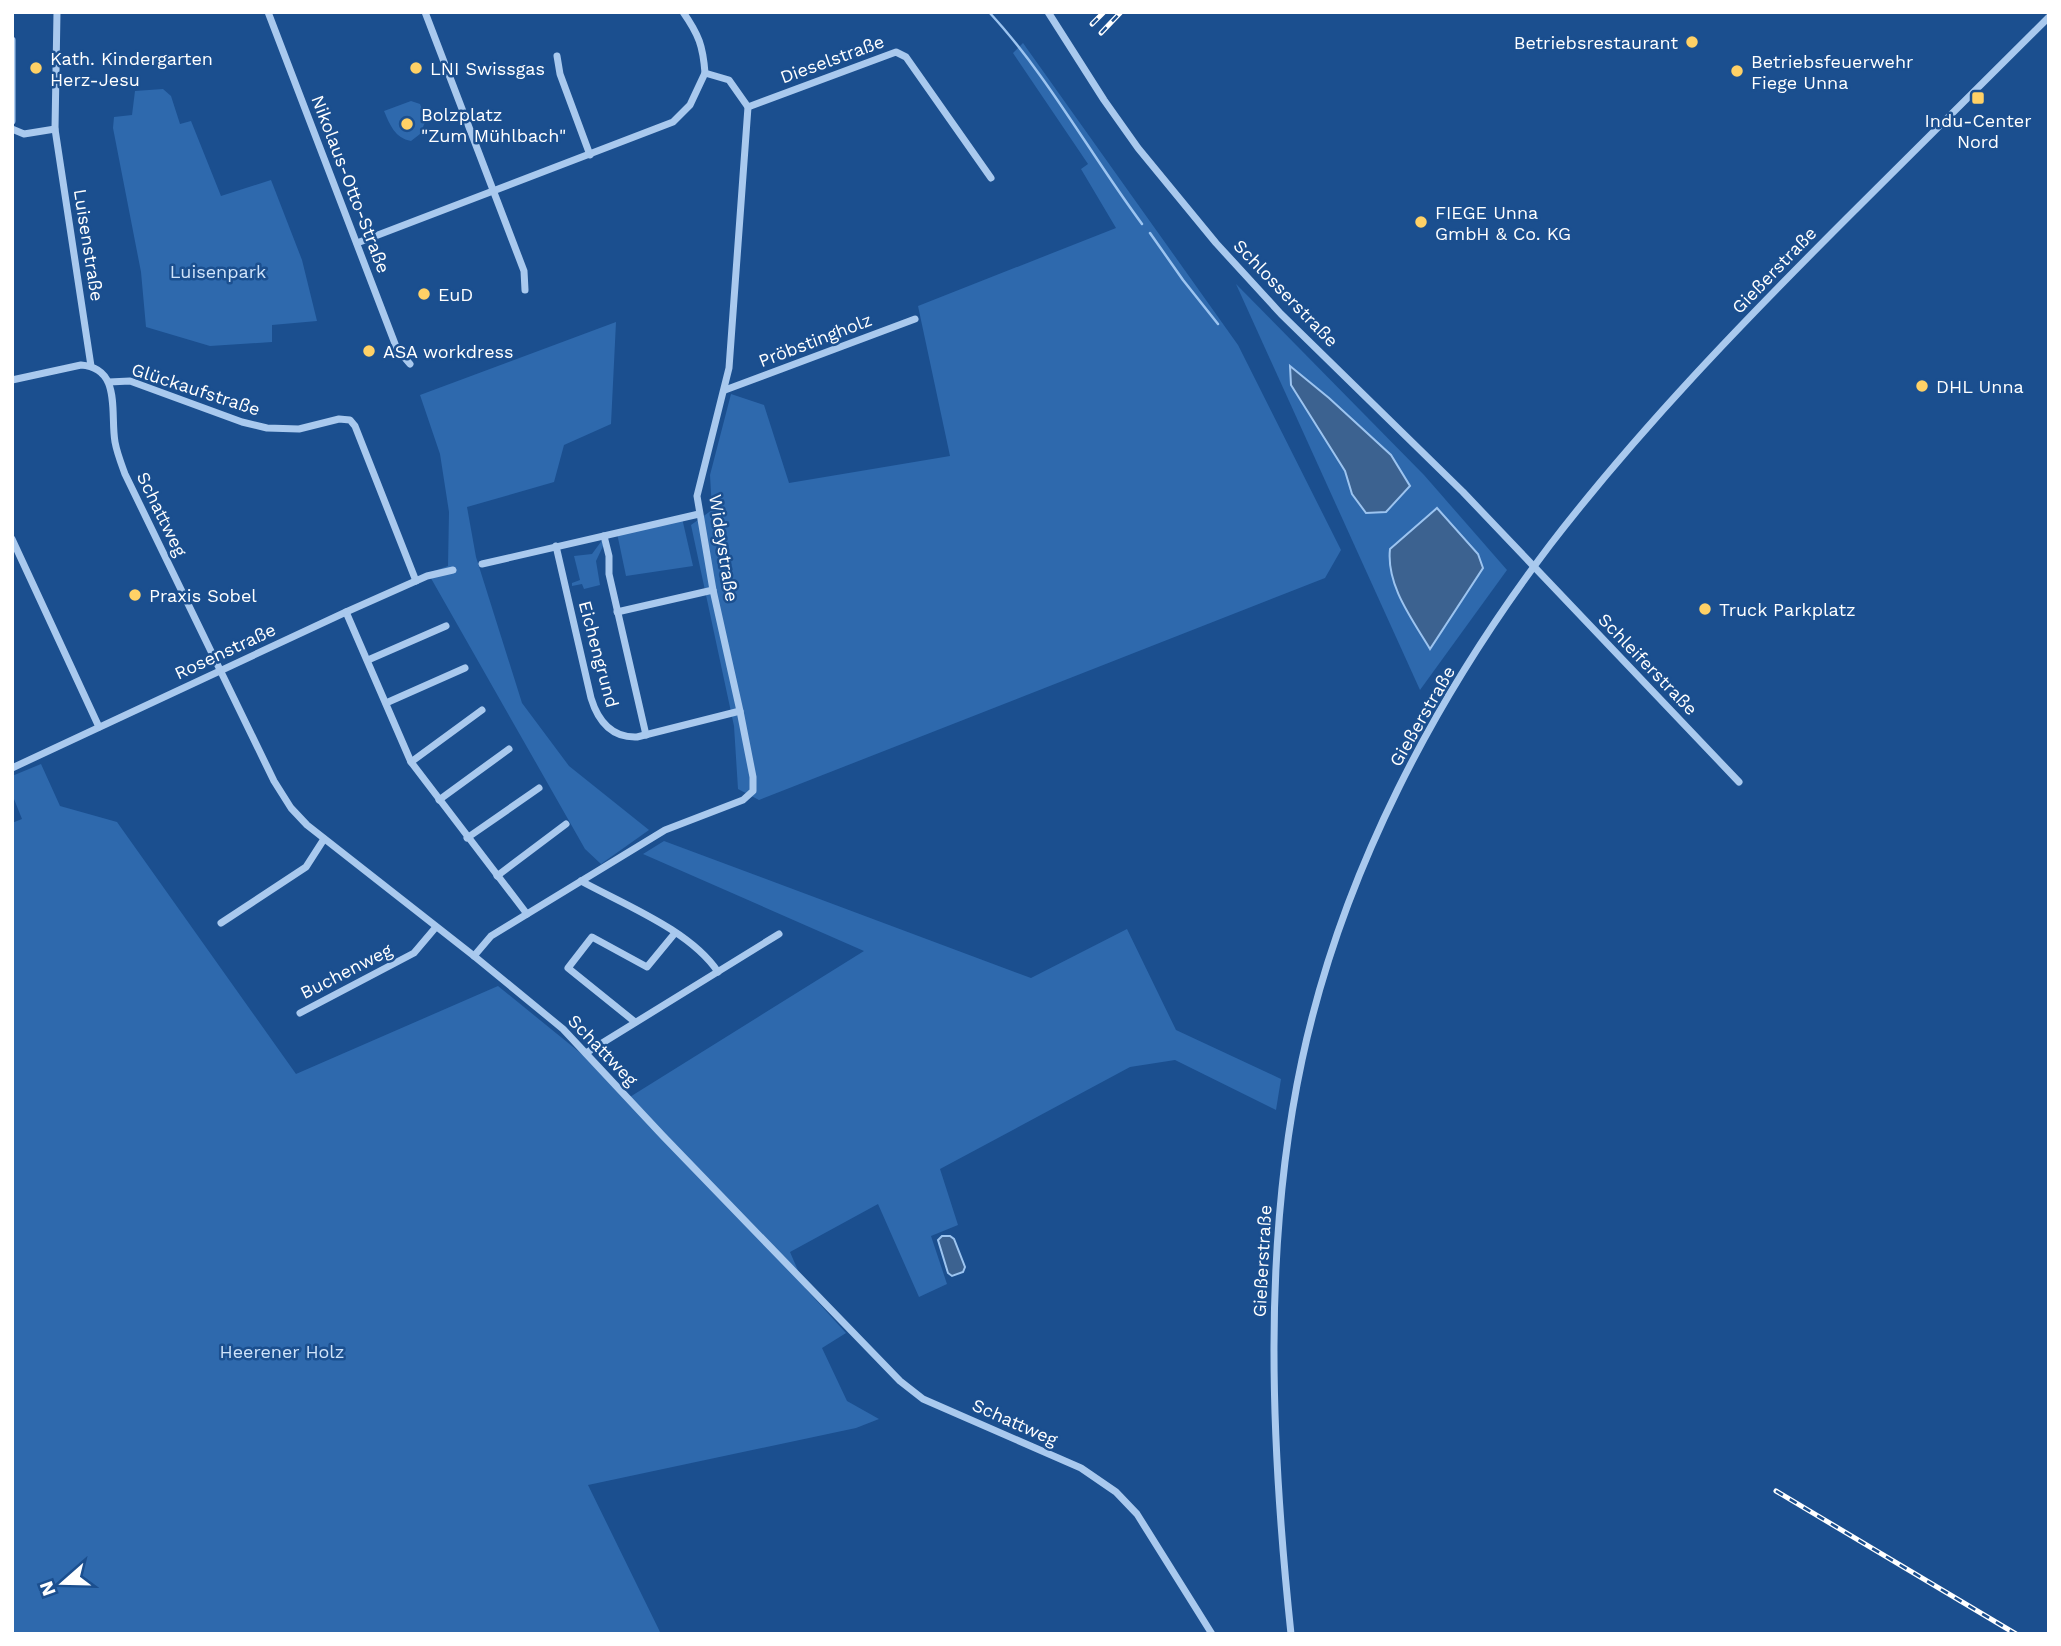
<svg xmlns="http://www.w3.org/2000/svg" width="2061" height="1646" font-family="'Work Sans',sans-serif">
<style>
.green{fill:#2e69ad}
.water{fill:#3c6290;stroke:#9cc4f0;stroke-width:2}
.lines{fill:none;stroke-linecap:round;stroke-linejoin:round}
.stream{stroke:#9cc4f0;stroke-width:2.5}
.street{stroke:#a9c9ee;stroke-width:7}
.rail-casing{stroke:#fff;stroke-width:5}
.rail{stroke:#1b4f8f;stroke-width:2.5;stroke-dasharray:8;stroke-linecap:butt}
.poi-dot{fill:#ffd166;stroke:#1b4f8f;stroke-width:2.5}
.labels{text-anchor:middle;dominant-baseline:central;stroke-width:5;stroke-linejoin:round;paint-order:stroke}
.poi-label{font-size:18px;fill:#fff;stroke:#1b4f8f;text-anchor:start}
.street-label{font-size:18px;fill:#fff;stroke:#1b4f8f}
.park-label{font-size:18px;fill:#cfe3fa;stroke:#1b4f8f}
</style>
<rect width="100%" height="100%" fill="#1b4f8f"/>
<g class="green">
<polygon points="1023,43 1238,345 1341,550 1325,578 759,800 738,789 734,726 691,525 712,510 710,475 731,394 764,405 789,483 950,456 918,306 1116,228 1081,169 1088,164 1013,53"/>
<polygon points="163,89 171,96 180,124 191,121 221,196 271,180 302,260 317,321 272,325 272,342 210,346 146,327 141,272 113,128 114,117 132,115 135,91"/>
<path d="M411,101L420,104L426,120L420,134L411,141C395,138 390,125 384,111Z"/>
<polygon points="1236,284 1424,475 1507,570 1420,690"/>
<polygon points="616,322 611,424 564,445 554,482 467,507 476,557 522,703 569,766 649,830 601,864 585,849 428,573 448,566 449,512 440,454 420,395"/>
<polygon points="682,518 693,566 626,576 617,533"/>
<polygon points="603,539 604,544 596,561 600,585 584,589 582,584 572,586 572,583 580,580 574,556 592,554"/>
<polygon points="41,764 60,806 117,822 296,1074 498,986 583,1055 625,1100 864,951 643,854 664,841 1031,978 1127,929 1176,1030 1281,1079 1276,1110 1175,1060 1130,1067 940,1169 958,1225 931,1236 947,1284 919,1297 878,1204 790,1252 806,1289 846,1333 822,1348 847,1401 879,1419 856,1428 588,1485 661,1634 12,1634 12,823 22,819 12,794 12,776"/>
</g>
<g class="water">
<polygon points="1290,366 1329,398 1391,455 1410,486 1386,512 1366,513 1352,494 1345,471 1291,385"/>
<path d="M1437,508L1478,554L1483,568L1430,649C1412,619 1386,585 1390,549Z"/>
<polygon points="942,1236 950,1236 954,1239 965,1267 963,1272 952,1276 948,1273 938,1240"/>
</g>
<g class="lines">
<g class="stream">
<path d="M989,12C1048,76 1090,154 1142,224"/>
<polyline points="1150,233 1183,280 1218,324"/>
</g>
<g class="street">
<polyline points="57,12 55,129 91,366"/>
<polyline points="268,12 397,349 410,364"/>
<polyline points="425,12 524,271 525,290"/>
<polyline points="1048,12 1104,100 1138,148 1216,243 1281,314 1463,492 1739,782"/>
<polyline points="12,40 12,121"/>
<polyline points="557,56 560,74 590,155"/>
<polyline points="748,107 896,52 906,57 991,178"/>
<polyline points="12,129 24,134 55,129"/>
<polyline points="357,243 673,122 690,105 705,73"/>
<path d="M12,380L81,365C122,368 110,413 115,442C117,453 121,463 125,474L274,781L291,808L307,825L474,956L563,1029L663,1136L900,1381L923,1399L1081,1468L1116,1492L1137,1514L1212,1634"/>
<polyline points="109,382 130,381 242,422 267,428 299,429 339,419 350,420 355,426 416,581"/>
<polyline points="725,390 915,319"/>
<polyline points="604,536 609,556 609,574 646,735"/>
<polyline points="12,539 99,727"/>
<path d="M556,546L591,698C598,721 611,738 637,737L740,711"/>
<polyline points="482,564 699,514"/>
<polyline points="346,612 411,762 527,914"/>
<polyline points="617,612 713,590"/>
<polyline points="368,660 446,626"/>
<polyline points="386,703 465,668"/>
<polyline points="411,762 482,710"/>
<polyline points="12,768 346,612 427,576 453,570"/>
<polyline points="439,800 509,749"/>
<polyline points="467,838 539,788"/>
<polyline points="497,876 566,824"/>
<path d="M581,881C625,905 691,931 718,972"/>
<polyline points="221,923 306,867 324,839"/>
<path d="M474,956L491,936L665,830L743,800L753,791V777L740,711L713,590L697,496L729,368L748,107L729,80L705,73C703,46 699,35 683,12"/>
<polyline points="300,1013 414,953 436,927"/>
<polyline points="635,1022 568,968 592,937 647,967 675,933"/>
<polyline points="586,1053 779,934"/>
<path d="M1291,1634C1271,1445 1262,1247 1302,1060C1342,873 1435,697 1550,545C1640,428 1744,321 1848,217C1915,150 1982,83 2049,17"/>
</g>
<defs>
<g id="rail">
<polyline points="1092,24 1104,12"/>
<polyline points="1101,33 1121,12"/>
<polyline points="1776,1491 2016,1634"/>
</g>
</defs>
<use href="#rail" class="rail-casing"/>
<use href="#rail" class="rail"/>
</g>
<g class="poi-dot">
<circle cx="1692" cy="42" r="7"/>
<circle cx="36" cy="68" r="7"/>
<circle cx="416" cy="68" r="7"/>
<circle cx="1737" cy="71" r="7"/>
<rect x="1971" y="91" width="14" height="14" rx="3.5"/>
<circle cx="407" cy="124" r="7"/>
<circle cx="1421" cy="222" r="7"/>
<circle cx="424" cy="294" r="7"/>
<circle cx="369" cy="351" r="7"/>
<circle cx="1922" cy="386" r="7"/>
<circle cx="135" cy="595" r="7"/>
<circle cx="1705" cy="609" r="7"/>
</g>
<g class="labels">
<g class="poi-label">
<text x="1678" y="42" text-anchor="end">Betriebsrestaurant</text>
<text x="50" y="58">Kath. Kindergarten<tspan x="50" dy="21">Herz-Jesu</tspan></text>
<text x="1751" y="61">Betriebsfeuerwehr<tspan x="1751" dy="21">Fiege Unna</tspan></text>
<text x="430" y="68">LNI Swissgas</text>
<text x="421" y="114">Bolzplatz<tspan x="421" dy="21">"Zum Mühlbach"</tspan></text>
<text x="1978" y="120" text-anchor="middle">Indu-Center<tspan x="1978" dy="21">Nord</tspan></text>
<text x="1435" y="212">FIEGE Unna<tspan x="1435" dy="21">GmbH &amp; Co. KG</tspan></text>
<text x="438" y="294">EuD</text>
<text x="383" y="351">ASA workdress</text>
<text x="1936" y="386">DHL Unna</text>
<text x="149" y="595">Praxis Sobel</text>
<text x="1719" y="609">Truck Parkplatz</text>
</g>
<g class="street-label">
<text transform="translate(832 59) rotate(-20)">Dieselstraße</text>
<text transform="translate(351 184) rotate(69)">Nikolaus-Otto-Straße</text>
<text transform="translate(89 245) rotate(81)">Luisenstraße</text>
<text transform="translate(1774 270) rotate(-46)">Gießerstraße</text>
<text transform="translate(1286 293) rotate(46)">Schlosserstraße</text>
<text transform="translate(815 340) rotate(-21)">Pröbstingholz</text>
<text transform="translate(196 389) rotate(18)">Glückaufstraße</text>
<text transform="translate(162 514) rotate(64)">Schattweg</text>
<text transform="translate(724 548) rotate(81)">Wideystraße</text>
<text transform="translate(225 651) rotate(-25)">Rosenstraße</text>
<text transform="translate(599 654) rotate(75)">Eichengrund</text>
<text transform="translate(1648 664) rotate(46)">Schleiferstraße</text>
<text transform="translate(1422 716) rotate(-60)">Gießerstraße</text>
<text transform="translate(346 971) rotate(-27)">Buchenweg</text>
<text transform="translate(603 1050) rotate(46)">Schattweg</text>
<text transform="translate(1262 1261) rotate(-87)">Gießerstraße</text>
<text transform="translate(1015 1422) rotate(24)">Schattweg</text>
</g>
<g class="park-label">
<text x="218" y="271">Luisenpark</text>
<text x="282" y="1351">Heerener Holz</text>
</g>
</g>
<rect width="2061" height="1646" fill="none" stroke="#ffffff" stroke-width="28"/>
<g transform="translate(63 1583) rotate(250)" stroke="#1b4f8f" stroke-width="5" paint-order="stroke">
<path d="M0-5L12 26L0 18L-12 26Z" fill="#ffffff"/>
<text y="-10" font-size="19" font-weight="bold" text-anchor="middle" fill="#ffffff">N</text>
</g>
</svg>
